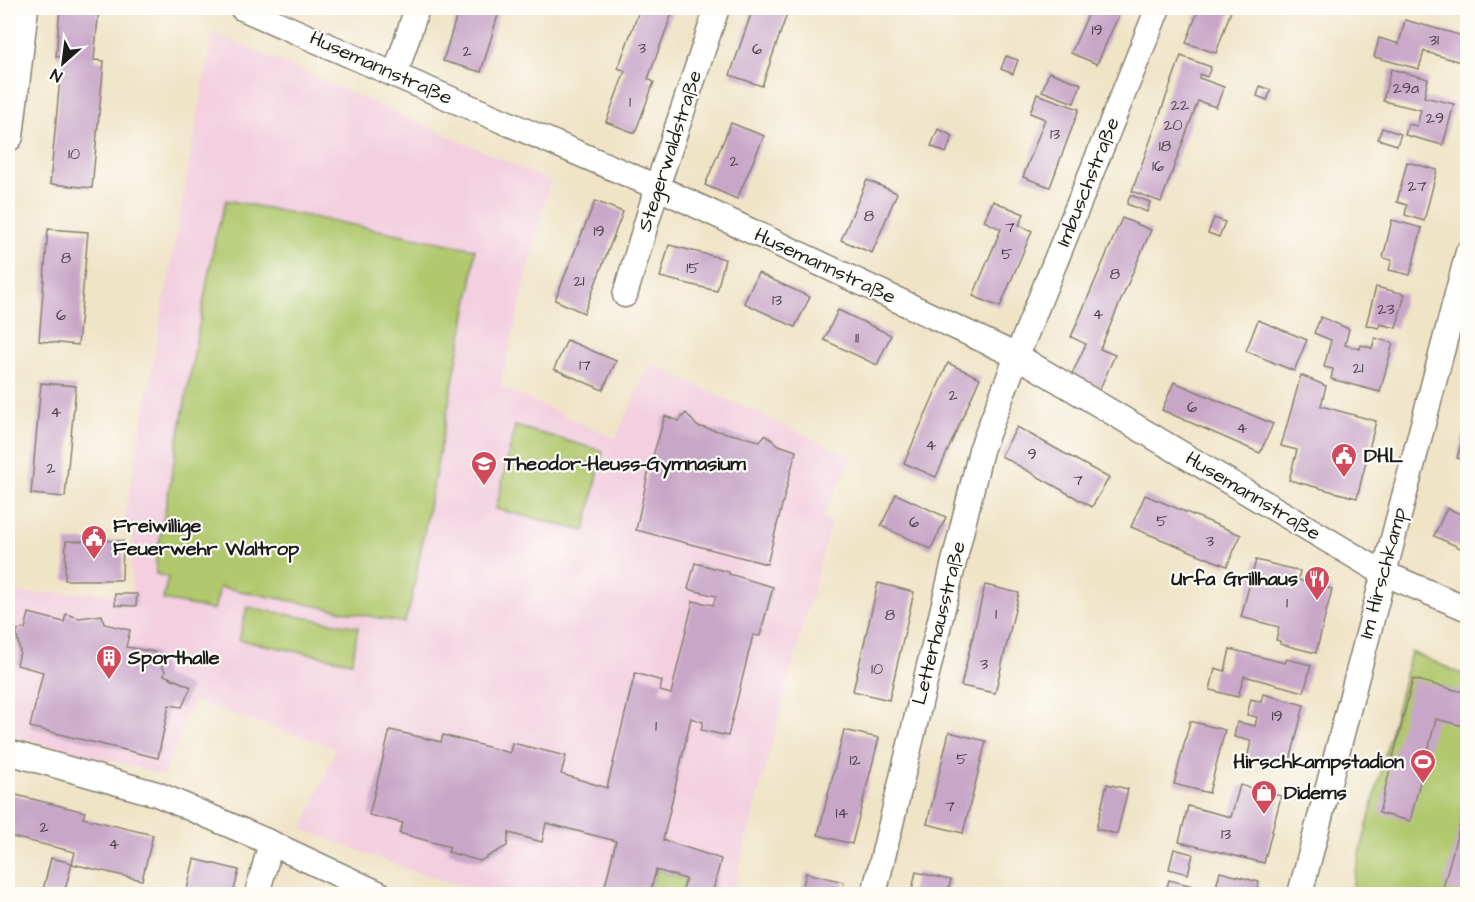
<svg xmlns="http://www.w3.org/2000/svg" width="1475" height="902" font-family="'Architects Daughter',sans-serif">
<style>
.built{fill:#f3cfdf}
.green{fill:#b1c86d;stroke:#667244;stroke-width:1.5}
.building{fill:#c8a6c8}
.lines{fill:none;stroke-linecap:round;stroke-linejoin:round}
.minor-casing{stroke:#868072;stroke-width:27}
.tertiary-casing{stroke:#868072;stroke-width:33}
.minor{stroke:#fff;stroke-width:24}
.tertiary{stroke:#fff;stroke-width:30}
.labels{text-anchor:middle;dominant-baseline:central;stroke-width:4.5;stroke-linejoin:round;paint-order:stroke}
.number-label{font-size:16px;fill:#473e47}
.street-label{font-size:20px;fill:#1c1c1c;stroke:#fdfcf7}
.poi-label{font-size:20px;font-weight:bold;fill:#1c1c1c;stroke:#fdfcf7;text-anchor:start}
</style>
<rect width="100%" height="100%" fill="#fdfcf7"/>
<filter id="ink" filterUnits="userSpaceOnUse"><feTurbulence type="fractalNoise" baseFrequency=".0167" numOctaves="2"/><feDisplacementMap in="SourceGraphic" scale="12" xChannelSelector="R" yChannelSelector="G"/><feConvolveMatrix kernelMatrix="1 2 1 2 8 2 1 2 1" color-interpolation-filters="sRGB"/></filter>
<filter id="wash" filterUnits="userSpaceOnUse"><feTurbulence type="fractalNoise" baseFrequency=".008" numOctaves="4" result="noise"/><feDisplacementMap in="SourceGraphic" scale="24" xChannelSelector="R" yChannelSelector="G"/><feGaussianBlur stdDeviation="1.35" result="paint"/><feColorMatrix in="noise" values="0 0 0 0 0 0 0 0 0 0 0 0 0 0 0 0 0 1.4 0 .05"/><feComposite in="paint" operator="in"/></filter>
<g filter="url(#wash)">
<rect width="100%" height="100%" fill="#f0e4c7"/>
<polygon class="built" points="213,32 550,181 500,386 616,439 649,363 852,457 823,517 831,522 732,894 494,894 414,872 303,829 336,748 192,701 164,775 8,734 8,593 132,593 131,560 133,528 123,527"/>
<g class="green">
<polygon points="226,200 475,249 471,288 410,606 404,623 220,587 214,610 163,600 168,577 156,574 156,560 215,239"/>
<polygon points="515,426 603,451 585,531 496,509"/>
<polygon points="247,607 358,627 352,662 239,640"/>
<polygon points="1411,652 1467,676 1467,894 1350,894"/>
<polygon points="656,870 686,879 682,894 650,894"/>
</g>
<g id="blocks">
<g class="building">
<polygon points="60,8 99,8 94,60 104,61 92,188 50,184 62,57 56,56"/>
<polygon points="459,8 500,8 481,72 443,61"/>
<polygon points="640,8 674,8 648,79 654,82 635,133 606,122 625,71 618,68"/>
<polygon points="753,8 789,8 762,86 730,75"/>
<polygon points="1071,8 1122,8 1097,64 1071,53 1088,15"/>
<polygon points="1199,8 1232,8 1216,53 1186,43"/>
<polygon points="1405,20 1467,37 1467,52 1464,63 1429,53 1429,52 1424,51 1419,69 1374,57 1379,38 1399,44"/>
<polygon points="1006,56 1018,60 1013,74 1001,69"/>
<polygon points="1181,56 1211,67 1207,77 1200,74 1199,78 1224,87 1216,107 1198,101 1161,202 1132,191"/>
<polygon points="1391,69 1428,79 1424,97 1454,104 1443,145 1405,135 1408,124 1417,126 1421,110 1383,101"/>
<polygon points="1049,72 1081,84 1074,103 1042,91"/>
<polygon points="1260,86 1271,90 1267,100 1257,96"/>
<polygon points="1037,94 1079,109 1050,187 1023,177 1045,119 1030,113"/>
<polygon points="731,123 764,136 737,199 705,185"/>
<polygon points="1382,128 1401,134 1397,145 1378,139"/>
<polygon points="938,129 953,136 946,153 931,146"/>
<polygon points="1407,162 1437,170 1424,221 1405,215 1407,205 1397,202"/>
<polygon points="867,180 897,193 872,253 841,240"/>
<polygon points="1130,195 1150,202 1147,212 1127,204"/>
<polygon points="595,201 623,212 584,313 555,300"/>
<polygon points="993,201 1024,214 1019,225 1032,231 1000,307 973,296 1001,229 984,221"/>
<polygon points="1122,218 1151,230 1100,349 1115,355 1098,393 1070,378 1086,344 1071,337"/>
<polygon points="1214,218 1225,222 1219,237 1208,233"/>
<polygon points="1392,220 1422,228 1410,275 1389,270 1392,260 1383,258"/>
<polygon points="48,229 88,232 78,345 39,341"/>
<polygon points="669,245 725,259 717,291 660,277"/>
<polygon points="758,273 810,297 795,327 744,303"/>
<polygon points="1376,287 1405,294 1396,328 1380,324 1379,328 1366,325"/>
<polygon points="838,310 891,335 877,365 824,340"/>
<polygon points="1321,317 1349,329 1345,345 1360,349 1361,345 1372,348 1375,338 1393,343 1380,392 1331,379 1333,369 1324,367 1331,340 1314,333"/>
<polygon points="1258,320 1307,340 1294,371 1246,351"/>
<polygon points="567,340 616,361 603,390 554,369"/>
<polygon points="948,363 980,378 936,477 904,463"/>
<polygon points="1301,375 1326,386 1321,406 1376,421 1357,498 1289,480 1297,450 1281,446"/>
<polygon points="1174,382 1273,424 1260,453 1162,410"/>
<polygon points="41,383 76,386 65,497 31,494"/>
<polygon points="686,413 697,426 760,441 765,435 779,445 796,451 767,564 636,530 649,469 665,416 679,421"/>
<polygon points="1467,422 1467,461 1457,458"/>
<polygon points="1017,427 1109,478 1092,507 1001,456"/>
<polygon points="896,494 946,517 931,549 881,526"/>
<polygon points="1145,495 1241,535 1227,566 1131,527"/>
<polygon points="1447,508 1467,517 1467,551 1434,536"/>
<polygon points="66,541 123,541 122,580 65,580"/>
<polygon points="1256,560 1300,571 1298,580 1332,589 1316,653 1280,644 1280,641 1276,640 1279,627 1241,617"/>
<polygon points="695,563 729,572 729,574 773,587 760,636 753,635 728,736 701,730 703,722 691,718 663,840 721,859 712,894 682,894 686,879 656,870 650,894 603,894 616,841 546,823 542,842 509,833 507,846 480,861 448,852 450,847 399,833 403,823 369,815 390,730 441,742 443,735 510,753 512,743 566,756 561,774 607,788 635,673 662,681 660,691 671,694 693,601 713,605 716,596 688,589"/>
<polygon points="878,583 914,592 889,700 853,691"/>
<polygon points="985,585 1019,593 995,693 961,686"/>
<polygon points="115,594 137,594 136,606 115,605"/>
<polygon points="29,613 64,622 66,614 79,618 102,615 104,624 130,630 126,647 154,652 165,671 164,675 191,687 182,707 169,705 158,758 30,727 43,672 17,665 20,652 16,630 25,629"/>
<polygon points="1230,649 1285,663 1287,659 1311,665 1304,692 1244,676 1238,697 1210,690 1215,668 1225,671"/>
<polygon points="1413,679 1467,693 1467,727 1436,719 1410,821 1379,813"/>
<polygon points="1263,694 1304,705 1288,769 1247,759 1251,741 1234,737 1237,722 1255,726 1257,717 1247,715 1251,699 1261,702"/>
<polygon points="1190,721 1225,730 1209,793 1174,784"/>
<polygon points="844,730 879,738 852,844 818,835"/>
<polygon points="949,732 986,741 963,833 927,824"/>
<polygon points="1107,784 1128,789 1117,834 1096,829"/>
<polygon points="1240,785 1281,796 1264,863 1179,842 1188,806 1231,817"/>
<polygon points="12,794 85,812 83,818 153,835 142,880 72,864 75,852 8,836 8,813"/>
<polygon points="1463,813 1467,814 1467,894 1443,888"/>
<polygon points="1174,849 1193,854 1188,874 1169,869"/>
<polygon points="51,858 72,863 64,894 42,894"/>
<polygon points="194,859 239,870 233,894 186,894"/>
<polygon points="916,872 951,880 947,894 911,894"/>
<polygon points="1220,872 1259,882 1255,894 1214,894"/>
<polygon points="806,873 844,882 841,894 801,894"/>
<polygon points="1169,880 1193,886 1191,894 1165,894"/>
</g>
</g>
</g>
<g filter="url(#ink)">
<use href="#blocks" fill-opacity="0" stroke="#868072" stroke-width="1.5"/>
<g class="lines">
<defs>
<g id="minor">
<polyline points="242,8 395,75 657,187 1017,356 1383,573 1468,609"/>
<polyline points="395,75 417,8"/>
<polyline points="625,295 657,187 717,8"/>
<polyline points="8,752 157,794 271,843 380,894"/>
<polyline points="257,894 271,843"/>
<polyline points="874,894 981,450 1017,356 1158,8"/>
<polyline points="1300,894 1468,252"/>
</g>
<polyline id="tertiary" points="8,136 23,8"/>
</defs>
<use href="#minor" class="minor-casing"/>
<use href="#tertiary" class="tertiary-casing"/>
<use href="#minor" class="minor"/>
<use href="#tertiary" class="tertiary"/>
</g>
</g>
<defs>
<symbol id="civic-pin" viewBox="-11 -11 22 30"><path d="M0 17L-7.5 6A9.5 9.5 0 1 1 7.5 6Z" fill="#d1495b" stroke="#fdfcf7"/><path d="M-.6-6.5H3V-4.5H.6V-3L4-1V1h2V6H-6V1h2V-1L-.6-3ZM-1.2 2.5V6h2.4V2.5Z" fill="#fff"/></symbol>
<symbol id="school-pin" viewBox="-11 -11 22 30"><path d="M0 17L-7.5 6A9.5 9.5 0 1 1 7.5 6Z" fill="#d1495b" stroke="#fdfcf7"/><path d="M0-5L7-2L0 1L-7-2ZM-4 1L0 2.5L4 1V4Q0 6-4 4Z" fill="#fff"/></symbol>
<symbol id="restaurant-pin" viewBox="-11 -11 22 30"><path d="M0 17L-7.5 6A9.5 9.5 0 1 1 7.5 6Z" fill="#d1495b" stroke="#fdfcf7"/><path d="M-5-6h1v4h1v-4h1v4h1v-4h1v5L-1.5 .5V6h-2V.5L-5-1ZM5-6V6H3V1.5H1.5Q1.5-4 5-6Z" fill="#fff"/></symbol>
<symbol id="building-pin" viewBox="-11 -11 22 30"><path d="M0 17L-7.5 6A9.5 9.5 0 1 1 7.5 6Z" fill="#d1495b" stroke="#fdfcf7"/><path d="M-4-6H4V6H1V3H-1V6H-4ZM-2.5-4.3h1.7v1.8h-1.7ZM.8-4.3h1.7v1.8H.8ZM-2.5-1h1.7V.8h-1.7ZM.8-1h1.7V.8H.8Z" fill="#fff"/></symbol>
<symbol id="stadium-pin" viewBox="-11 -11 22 30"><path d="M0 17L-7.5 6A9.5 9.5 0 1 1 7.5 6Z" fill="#d1495b" stroke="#fdfcf7"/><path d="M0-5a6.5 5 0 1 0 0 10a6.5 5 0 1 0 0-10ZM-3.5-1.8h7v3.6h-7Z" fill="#fff"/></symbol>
<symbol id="shop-pin" viewBox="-11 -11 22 30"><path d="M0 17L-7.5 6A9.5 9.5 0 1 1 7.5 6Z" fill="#d1495b" stroke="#fdfcf7"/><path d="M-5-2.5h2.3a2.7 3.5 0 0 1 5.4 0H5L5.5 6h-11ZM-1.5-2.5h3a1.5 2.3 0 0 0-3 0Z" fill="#fff"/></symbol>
</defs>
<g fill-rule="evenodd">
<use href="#civic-pin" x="1329" y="441" width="30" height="40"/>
<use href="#school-pin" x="469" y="449" width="30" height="40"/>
<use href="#civic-pin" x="79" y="523" width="30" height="40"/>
<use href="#restaurant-pin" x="1302" y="564" width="30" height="40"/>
<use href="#building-pin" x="94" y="643" width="30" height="40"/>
<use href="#stadium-pin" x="1408" y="747" width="30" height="40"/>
<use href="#shop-pin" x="1249" y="778" width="30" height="40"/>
</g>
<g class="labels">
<g class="number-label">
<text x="1097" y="30">19</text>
<text x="1434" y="40">31</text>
<text x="642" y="48">3</text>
<text x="757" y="49">6</text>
<text x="467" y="51">2</text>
<text x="1406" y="88">29a</text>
<text x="630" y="102">1</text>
<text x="1180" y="105">22</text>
<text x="1435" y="118">29</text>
<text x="1173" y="125">20</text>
<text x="1055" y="134">13</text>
<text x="1165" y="146">18</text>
<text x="74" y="154">10</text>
<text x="734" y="161">2</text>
<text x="1158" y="166">16</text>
<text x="1417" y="186">27</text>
<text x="869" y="216">8</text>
<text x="1010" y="227">7</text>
<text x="599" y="231">19</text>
<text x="1007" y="254">5</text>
<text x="66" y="258">8</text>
<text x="693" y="268">15</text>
<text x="1115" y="274">8</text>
<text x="579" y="281">21</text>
<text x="777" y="300">13</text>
<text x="1386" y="309">23</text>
<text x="1098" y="314">4</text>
<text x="61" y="315">6</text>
<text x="857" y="338">11</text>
<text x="585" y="365">17</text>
<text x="1358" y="368">21</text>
<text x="953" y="395">2</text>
<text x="1192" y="407">6</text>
<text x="56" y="412">4</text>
<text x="1242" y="428">4</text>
<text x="931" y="445">4</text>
<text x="1032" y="454">9</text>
<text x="51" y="468">2</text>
<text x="1078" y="480">7</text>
<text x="1162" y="521">5</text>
<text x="914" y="522">6</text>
<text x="1210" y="541">3</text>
<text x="1287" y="603">1</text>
<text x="996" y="614">1</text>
<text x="890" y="615">8</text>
<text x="984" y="664">3</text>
<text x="877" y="669">10</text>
<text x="1277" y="716">19</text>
<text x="656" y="726">1</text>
<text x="962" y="759">5</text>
<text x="855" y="760">12</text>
<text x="950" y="806">7</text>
<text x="842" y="813">14</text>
<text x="44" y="827">2</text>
<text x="1226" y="834">13</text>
<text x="114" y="844">4</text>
</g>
<g class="street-label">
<text transform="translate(381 68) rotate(24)">Husemannstraße</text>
<text transform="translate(670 151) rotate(-72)">Stegerwaldstraße</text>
<text transform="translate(1088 182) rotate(-68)">Imbuschstraße</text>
<text transform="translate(825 266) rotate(25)">Husemannstraße</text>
<text transform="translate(1253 496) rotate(31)">Husemannstraße</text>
<text transform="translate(1383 573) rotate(-75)">Im Hirschkamp</text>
<text transform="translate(939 623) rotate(-76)">Letterhausstraße</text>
</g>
<g class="poi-label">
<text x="1364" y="456">DHL</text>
<text x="504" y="464">Theodor-Heuss-Gymnasium</text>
<text x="113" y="526">Freiwillige<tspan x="113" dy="23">Feuerwehr Waltrop</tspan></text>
<text x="1298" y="579" text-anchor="end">Urfa Grillhaus</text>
<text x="128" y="658">Sporthalle</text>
<text x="1404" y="762" text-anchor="end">Hirschkampstadion</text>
<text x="1284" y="793">Didems</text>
</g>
</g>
<rect width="1475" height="902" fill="none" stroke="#fdfcf7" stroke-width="30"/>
<g transform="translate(63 63) rotate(208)" stroke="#fdfcf7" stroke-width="4.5" paint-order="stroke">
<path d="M0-4.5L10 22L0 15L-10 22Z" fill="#1c1c1c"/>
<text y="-9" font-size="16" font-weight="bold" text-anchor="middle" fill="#1c1c1c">N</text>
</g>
</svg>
